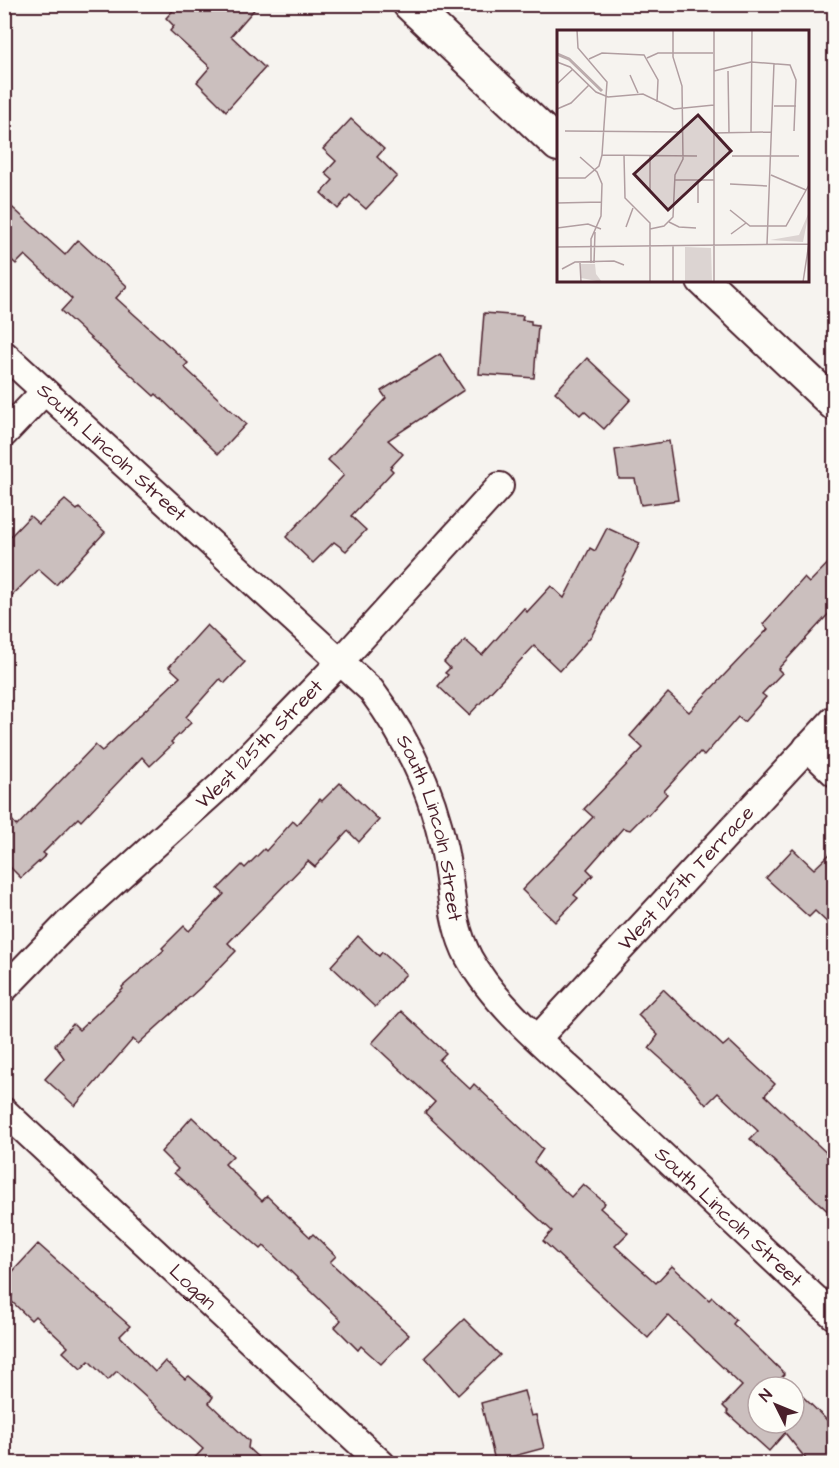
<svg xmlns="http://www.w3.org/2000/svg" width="839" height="1468" font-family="'Architects Daughter',sans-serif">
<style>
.building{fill:#cbbfbe;stroke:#4a1f2b;stroke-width:1.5}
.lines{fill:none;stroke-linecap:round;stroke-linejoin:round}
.minor-casing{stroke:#4a1f2b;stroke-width:30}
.tertiary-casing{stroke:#4a1f2b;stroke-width:36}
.minor{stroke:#fdfcf7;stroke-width:26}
.tertiary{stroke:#fdfcf7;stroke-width:32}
.labels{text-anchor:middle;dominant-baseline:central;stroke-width:6;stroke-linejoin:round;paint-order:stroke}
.street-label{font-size:20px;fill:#4a1f2b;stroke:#fdfcf7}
.inset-river{fill:none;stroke:#bbabac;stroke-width:3}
.inset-road{fill:none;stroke:#b19ea1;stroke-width:1.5}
.view{fill:#4a1f2b;fill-opacity:0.15;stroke:#4a1f2b;stroke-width:3}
.inset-edge{fill:none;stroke:#4a1f2b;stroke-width:3}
</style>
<rect width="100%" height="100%" fill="#f6f3ef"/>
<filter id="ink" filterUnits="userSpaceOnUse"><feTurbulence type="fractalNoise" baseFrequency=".0167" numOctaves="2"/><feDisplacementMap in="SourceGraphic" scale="12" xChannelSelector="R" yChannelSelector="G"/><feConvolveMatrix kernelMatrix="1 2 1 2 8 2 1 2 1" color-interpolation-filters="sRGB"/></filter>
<g filter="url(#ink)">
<g class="building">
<polygon points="179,4 259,4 231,36 265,68 226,111 197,82 210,67 170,31 174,26 166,18"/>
<polygon points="351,119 384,149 377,157 397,176 366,209 350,195 338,209 321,193 333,180 325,173 336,161 323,149"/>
<polygon points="4,200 65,255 78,240 127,286 116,298 188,363 184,367 246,424 218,454 156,394 154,396 61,311 72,299 25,255 16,264 4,253"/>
<polygon points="484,313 523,316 522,320 531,321 531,325 538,326 534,378 479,374"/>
<polygon points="440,354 464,390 388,440 403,454 390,468 393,471 351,516 366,530 346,551 334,542 313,563 286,537 344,475 328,460 386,398 381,391"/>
<polygon points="587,358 631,399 604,429 584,411 580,415 555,392"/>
<polygon points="669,441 678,500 641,505 635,479 619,479 615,450"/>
<polygon points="65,500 77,510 79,508 105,532 56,585 38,569 4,604 4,543 30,516 39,524"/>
<polygon points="607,528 640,543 592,635 560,671 534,646 469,715 438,686 448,675 445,673 450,668 444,662 465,640 482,655 524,608 527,612 551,586 564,598 590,548 595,551"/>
<polygon points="834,557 834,608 778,669 782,673 762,694 766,697 744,722 738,717 704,756 700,752 664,791 667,794 648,815 646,814 630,830 623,828 587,869 593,875 574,895 578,898 555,922 522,890 593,817 584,809 643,748 630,736 668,693 689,712 768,629 763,624 804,578 809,583"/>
<polygon points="207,625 245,662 225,683 220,679 186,717 191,723 171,742 173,744 150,766 142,757 81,821 78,818 43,853 46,855 21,878 4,861 4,811 17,826 95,745 102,751 180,677 169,667"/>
<polygon points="340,783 379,820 359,842 348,831 315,867 308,861 228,943 236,951 200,988 138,1044 133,1039 75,1106 45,1079 64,1058 55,1045 73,1024 79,1030 123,989 122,987 164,950 162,948 184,926 189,931 224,894 218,889 242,865 245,868 264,849 266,851 293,821 297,825 320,799 322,801"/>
<polygon points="793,849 814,869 834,850 834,929 815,911 809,917 766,878"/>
<polygon points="358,936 379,956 382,952 406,974 375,1007 331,966"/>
<polygon points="663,989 723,1046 729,1041 775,1084 765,1095 834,1160 834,1217 750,1139 758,1131 718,1093 706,1105 688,1083 649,1048 658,1035 638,1015"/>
<polygon points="401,1011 446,1053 439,1060 470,1089 474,1084 543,1149 534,1162 571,1197 583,1184 605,1203 600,1208 628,1233 615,1246 656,1283 672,1266 709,1300 712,1297 736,1320 733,1324 785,1374 782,1377 793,1387 758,1387 758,1423 794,1423 794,1388 834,1427 834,1464 810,1464 785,1433 769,1451 727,1413 728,1411 723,1406 742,1386 668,1315 648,1338 543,1241 552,1231 425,1113 435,1102 372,1043"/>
<polygon points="192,1117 233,1156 225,1164 262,1201 267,1196 310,1237 313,1234 336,1256 330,1262 409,1335 381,1364 361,1346 358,1350 335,1327 341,1320 264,1246 261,1249 174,1173 178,1169 161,1152"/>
<polygon points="38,1244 130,1326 120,1336 155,1372 165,1361 185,1379 189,1376 213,1397 209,1403 249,1441 248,1448 265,1464 189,1464 203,1449 117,1371 108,1380 89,1361 81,1369 63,1352 68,1347 35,1316 31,1320 9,1299 12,1295 4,1288 4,1281"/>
<polygon points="464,1319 500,1355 458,1395 425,1357"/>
<polygon points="524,1391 531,1416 536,1415 544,1448 495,1461 481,1403"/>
</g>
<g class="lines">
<defs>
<g id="minor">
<path id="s1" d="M4,354L371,690C407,738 432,789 444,849C452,886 450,922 469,958C497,1009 554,1053 596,1093C676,1167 755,1242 834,1316"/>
<polyline points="4,434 44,392"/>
<polyline points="807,747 834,773"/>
<path id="s2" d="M4,989L67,924L220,786L340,662L500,486"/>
<path id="s3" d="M538,1038L834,719"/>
<path id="s4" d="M4,1111L382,1464"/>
</g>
<g id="tertiary">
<polyline points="409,4 558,145"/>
<polyline points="703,280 834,404"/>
</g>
</defs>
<use href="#minor" class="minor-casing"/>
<use href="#tertiary" class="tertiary-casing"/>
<use href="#minor" class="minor"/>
<use href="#tertiary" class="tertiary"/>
</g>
</g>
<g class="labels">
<g class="street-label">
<text stroke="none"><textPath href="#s1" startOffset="146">South Lincoln Street</textPath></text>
<text stroke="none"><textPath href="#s2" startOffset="354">West 125th Street</textPath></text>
<text stroke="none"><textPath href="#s1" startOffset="650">South Lincoln Street</textPath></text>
<text stroke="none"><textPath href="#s3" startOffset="218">West 125th Terrace</textPath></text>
<text stroke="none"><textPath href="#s1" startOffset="1154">South Lincoln Street</textPath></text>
<text stroke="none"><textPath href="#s4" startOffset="258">Logan</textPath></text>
</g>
</g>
<g transform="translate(557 30)">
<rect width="252" height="252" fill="#f6f3ef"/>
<path d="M252,182L246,212L213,210L242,205ZM128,217L154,218L155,252H128ZM24,234H38L39,244L45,252L24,248Z" fill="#dcd4d2"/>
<path class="inset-river" d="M0,24L12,29L45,61"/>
<path class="inset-road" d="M90,28L101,23H156M32,29L45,23L87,25L101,50L100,72M0,32L13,37L39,62L51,67L86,64L117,79L157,75M157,41L194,32L233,35L239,50L237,101M171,41L172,102M73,45L81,63M0,54L16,39M217,76H239M0,79L14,73L32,55M8,101L125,102M157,103L214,102M194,103L195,0M45,125L140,126M67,125L68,168L93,193V252M175,126H242M23,127L40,142L45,154L44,186L34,209V233M214,145L249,160M0,148H28L42,136L45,125L50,52L21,18L20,0M117,150H157M141,150V173M173,154L210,156M93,161V125M0,173L45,172M173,180L193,196H229L252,155M112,192L122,197L139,198M69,197L76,178M0,198L31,194L44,199M93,199L107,196L116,187L118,145L126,129L125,56L116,27V0M174,204L189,193M210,214L217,33M0,217L252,214M23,233L24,252M37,233L38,202M5,239L18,232L57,231L67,235M116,252V216M157,252V0M246,252L252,213"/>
<path class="view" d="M141,85L174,121L111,180L77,144Z"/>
<rect width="252" height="252" class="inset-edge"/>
</g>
<rect width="839" height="1468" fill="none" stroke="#fdfcf7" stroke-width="24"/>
<rect x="12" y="12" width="815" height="1444" fill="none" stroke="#4a1f2b" stroke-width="2" filter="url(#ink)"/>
<g transform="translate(776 1405) rotate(313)"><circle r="28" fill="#fdfcf7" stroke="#b5a4a5" stroke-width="1.5"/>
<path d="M0-4.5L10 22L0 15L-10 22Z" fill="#4a1f2b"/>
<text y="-9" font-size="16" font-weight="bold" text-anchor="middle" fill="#4a1f2b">N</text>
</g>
</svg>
